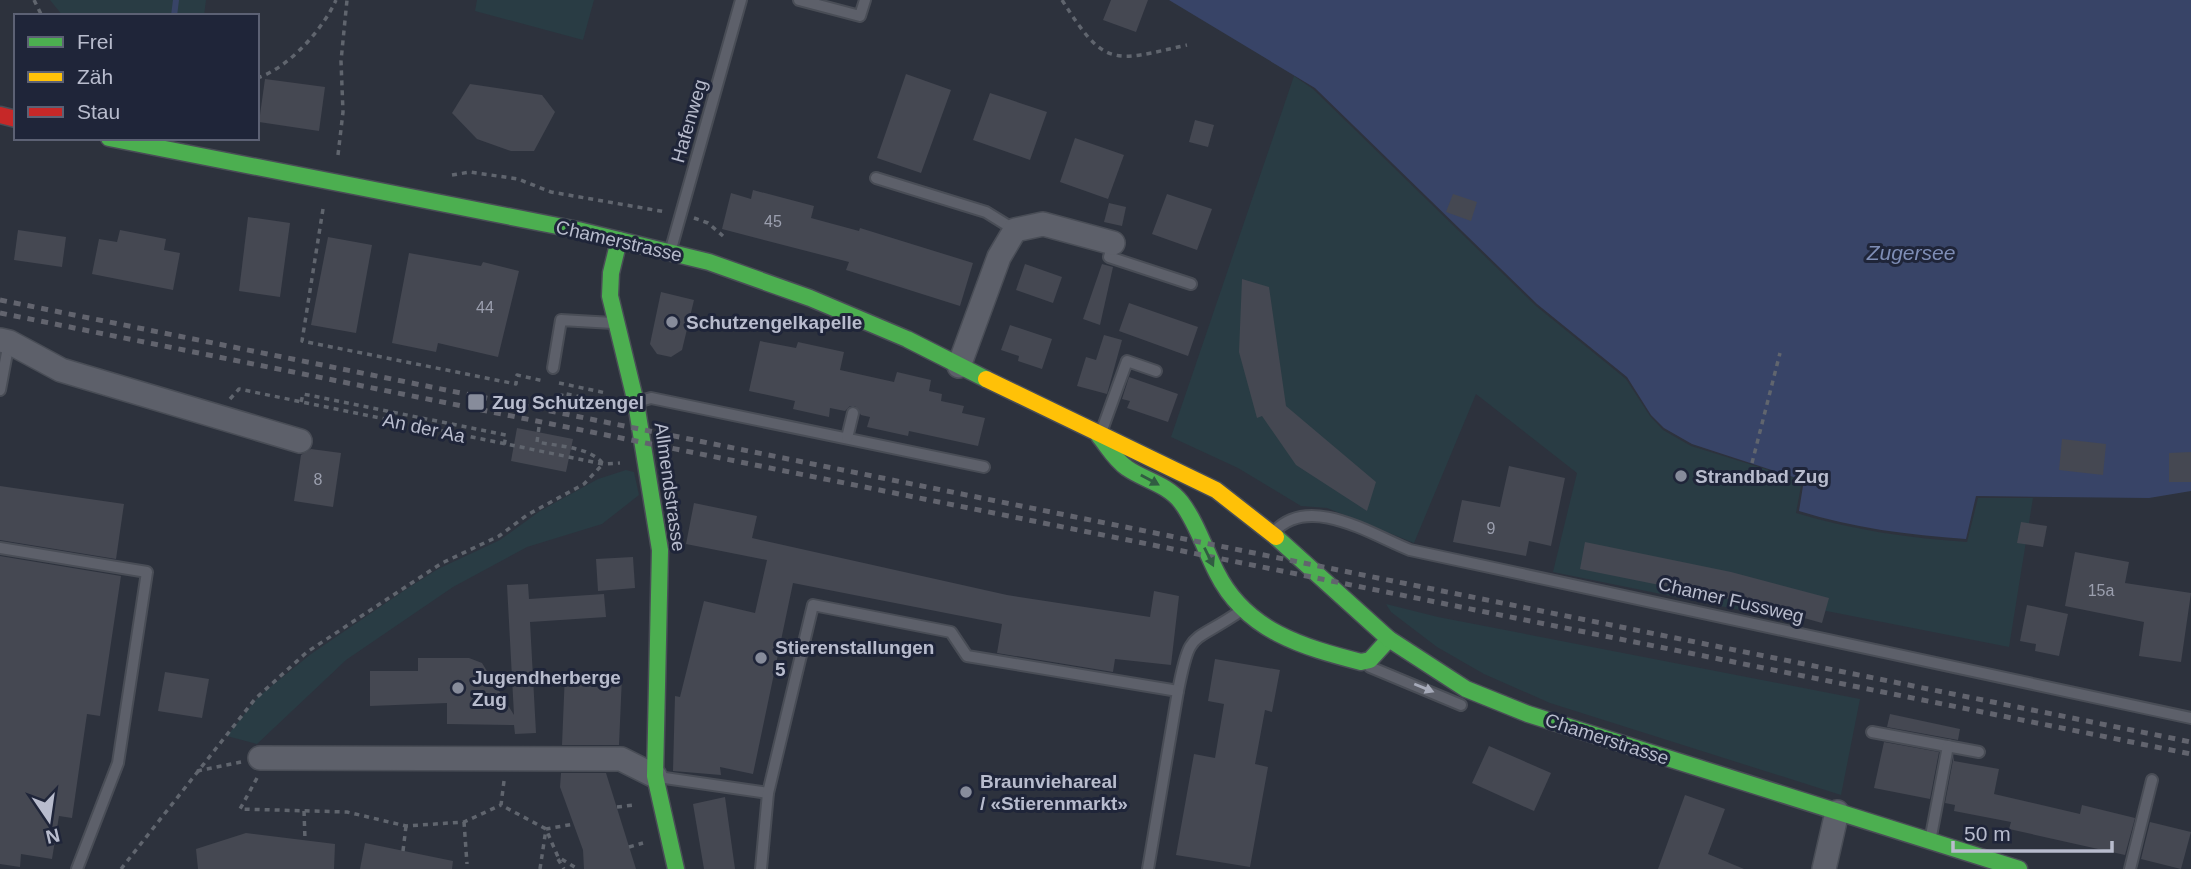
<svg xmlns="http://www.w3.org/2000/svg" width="2191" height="869" font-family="Helvetica,sans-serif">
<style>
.green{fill:#293c44}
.water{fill:#384467}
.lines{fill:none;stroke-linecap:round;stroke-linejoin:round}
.stream{stroke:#384467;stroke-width:6}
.building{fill:#454852}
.lane-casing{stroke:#494d56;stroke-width:14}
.street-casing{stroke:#494d56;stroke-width:26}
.fast-casing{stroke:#494d56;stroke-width:19}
.slow-casing{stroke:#494d56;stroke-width:19}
.jam-casing{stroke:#494d56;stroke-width:19}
.path{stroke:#60656e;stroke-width:3.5;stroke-dasharray:5 5;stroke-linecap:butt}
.lane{stroke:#5d606a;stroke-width:10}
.street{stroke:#5d606a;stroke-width:23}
.fast{stroke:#4caf50;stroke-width:16}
.slow{stroke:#ffc107;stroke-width:16}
.jam{stroke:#c62828;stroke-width:16}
.rail{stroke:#62646e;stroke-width:5;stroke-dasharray:7 7;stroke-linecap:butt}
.oneway{fill:#315c42}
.oneway2{fill:#a6aab9}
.poi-dot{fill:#878c9b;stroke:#1f2539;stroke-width:2.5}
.labels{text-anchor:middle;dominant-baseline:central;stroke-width:6;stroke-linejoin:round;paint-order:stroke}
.number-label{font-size:16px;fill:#9b9fae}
.street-label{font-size:19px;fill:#b8bccd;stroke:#1f2539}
.poi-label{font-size:19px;font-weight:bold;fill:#b8bccd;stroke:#1f2539;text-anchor:start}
.water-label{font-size:21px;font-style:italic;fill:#7e8db5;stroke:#1f2539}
</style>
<rect width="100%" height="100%" fill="#2d323d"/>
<g class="green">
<polygon points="50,0 206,0 204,16 63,16"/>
<polygon points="477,0 594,0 583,40 475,11"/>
<path d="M1294,76L1313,89L1536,306L1626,379L1650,416L1663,430L1691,446L1795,478L1801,486L1796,513C1853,530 1908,538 1967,542L1978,498H2033L2009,647L1781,602L1779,618L1553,572L1577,473L1476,394L1414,543L1327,508L1301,506L1238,468L1171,437Z"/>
<polygon points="626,470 634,472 639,495 602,524 527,547 453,587 346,660 257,744 227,736 258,697 311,654 405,590 438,569 500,540 540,511 598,479"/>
<polygon points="1386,604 1438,617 1860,699 1841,795 1550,703 1484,674 1437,647 1391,612"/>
</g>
<path class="water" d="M1169,0H2191V491L2149,498L1976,496L1966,539C1908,535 1854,528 1799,511L1803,486L1796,478L1692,444L1664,428L1651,415L1627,377L1537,304L1315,88Z"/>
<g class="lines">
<polyline class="stream" points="174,16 176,0"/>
</g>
<g class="building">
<polygon points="1111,0 1148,0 1136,32 1103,20"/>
<polygon points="906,74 951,90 921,173 877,158"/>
<polygon points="265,79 325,87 319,131 259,122"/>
<polygon points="470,84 542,95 555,112 534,151 511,151 477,139 452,113"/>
<polygon points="990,93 1047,112 1030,160 973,140"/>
<polygon points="1195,120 1214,125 1208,147 1189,142"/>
<polygon points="1075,138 1124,155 1108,199 1060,182"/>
<polygon points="753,190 814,206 811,218 859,231 860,228 973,263 960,306 846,270 849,262 722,229 731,193 751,199"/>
<polygon points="1167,194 1212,209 1197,250 1152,234"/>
<polygon points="1453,194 1477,202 1471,221 1446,212"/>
<polygon points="1109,203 1126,207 1122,226 1104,222"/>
<polygon points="248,217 290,223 280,297 239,291"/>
<polygon points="18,230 66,237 62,267 14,260"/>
<polygon points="120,230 166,239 164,250 180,253 173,290 92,274 99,239 117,242"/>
<polygon points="328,237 372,245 356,333 311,325"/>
<polygon points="409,253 481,266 483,262 519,271 498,357 438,343 436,352 392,343"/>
<polygon points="1025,264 1062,277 1053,303 1016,290"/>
<polygon points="1102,264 1113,267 1100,325 1083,319"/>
<polygon points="1242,279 1269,287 1286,406 1376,482 1367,511 1296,465 1262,416 1257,418 1239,352"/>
<polygon points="661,292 694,300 682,350 671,357 657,354 650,344"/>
<polygon points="1129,303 1198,327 1188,356 1119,331"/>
<polygon points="1010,325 1052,339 1042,369 1018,361 1019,356 1001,350"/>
<polygon points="1104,335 1122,340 1107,394 1077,386 1086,357 1096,360"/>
<polygon points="760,341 796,348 798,342 844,352 840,370 894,382 897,372 931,380 929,391 942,394 941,401 964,406 962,413 985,418 978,446 909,431 908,436 867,427 870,417 861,415 855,406 850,406 845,411 830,408 829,417 793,409 795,401 749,391"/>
<polygon points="1129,377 1178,394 1168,422 1127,408 1130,401 1122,399"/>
<polygon points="517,428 573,439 566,472 511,461"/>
<polygon points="2062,439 2106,444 2103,475 2059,470"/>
<polygon points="311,449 341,453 333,507 294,501 301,455"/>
<polygon points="2191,452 2191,482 2169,482 2169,453"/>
<polygon points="1509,466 1565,478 1551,546 1529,541 1526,556 1453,542 1462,500 1500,507"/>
<polygon points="0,486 124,504 116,559 0,540"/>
<polygon points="694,503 757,516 752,538 1007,595 1150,617 1154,591 1179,596 1171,665 1115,659 1113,672 997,653 1002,624 793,583 753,774 720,767 721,775 673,771 675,696 680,697 704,601 755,613 767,560 686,544"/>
<polygon points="2021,522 2047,526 2043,547 2017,543"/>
<polygon points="1585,542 1731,572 1829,598 1822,623 1754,604 1580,569"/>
<polygon points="2075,552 2129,562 2125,583 2191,593 2181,662 2139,656 2144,622 2065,606"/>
<polygon points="0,556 121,576 100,716 87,714 72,818 59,816 52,859 21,854 20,867 0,864"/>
<polygon points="633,557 635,588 598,591 596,559"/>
<polygon points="528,584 529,599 604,594 606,617 530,622 536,733 515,734 514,725 447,724 447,703 370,706 370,671 418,671 418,658 469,658 482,663 514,715 507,585"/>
<polygon points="2027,605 2068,614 2059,656 2035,651 2036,644 2020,641"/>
<polygon points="1215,659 1280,670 1272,712 1265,710 1255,764 1268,767 1250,867 1176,855 1194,754 1215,758 1224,704 1208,701"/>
<polygon points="165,672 209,679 202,718 158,711"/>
<polygon points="565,673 622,676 619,745 562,745"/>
<polygon points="1890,714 1960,729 1958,740 1887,727"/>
<polygon points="1884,742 1939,752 1930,799 1874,788"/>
<polygon points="1489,746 1551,773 1534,811 1472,783"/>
<polygon points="1954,755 1954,761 1999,769 1994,794 2080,814 2082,805 2135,818 2125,855 2009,829 2011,822 1954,811 1955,805 1945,803"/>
<polygon points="561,773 606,773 636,869 584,869 583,850 560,787"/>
<polygon points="1685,795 1725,809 1708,854 1744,869 1658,869"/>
<polygon points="725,797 735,869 704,869 693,804"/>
<polygon points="2150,822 2191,832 2181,869 2141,859"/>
<polygon points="246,833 335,844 334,869 198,869 196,849"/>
<polygon points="365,843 453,861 452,869 360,869"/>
</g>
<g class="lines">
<defs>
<g id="lane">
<polyline points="799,0 860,16 865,0"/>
<polyline points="876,178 986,212 1015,230"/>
<polyline points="1113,243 1109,257 1191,284"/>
<polyline points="671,249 741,0"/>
<polyline points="553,368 561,320 613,323"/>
<polyline points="0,390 9,342"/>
<polyline points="637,402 651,398 984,467"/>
<polyline points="1102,430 1127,361 1156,371"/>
<polyline points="847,438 853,413"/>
<path d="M1275,531C1310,494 1372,535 1410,550L2191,718"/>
<polyline points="0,548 147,572 118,763 77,869"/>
<polyline points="1370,667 1461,705"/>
<path d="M1178,691C1190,628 1191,645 1239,612"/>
<polyline points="1872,732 1979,752"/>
<polyline points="658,777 768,793"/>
<polyline points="1931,836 1948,746"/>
<polyline points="761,869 768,793 813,605 951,632 967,656 1178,691 1148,869"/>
<polyline points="2130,869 2152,780"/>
</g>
<g id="street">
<polyline points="0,340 9,342 61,370 300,441"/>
<polyline points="959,366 999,257 1015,230 1043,224 1113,243"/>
<polyline points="260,758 621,759 655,776"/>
<polyline points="1824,869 1837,812"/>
</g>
<g id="fast">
<polyline points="109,138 578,230 709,262 810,298 907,339 986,379"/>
<polyline points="619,240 611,273 610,296 636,403 660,550 655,776 676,869"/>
<path d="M1099,436C1108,447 1115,460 1127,468C1144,480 1167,484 1181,502C1197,523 1205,550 1217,573C1246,631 1303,647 1361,662L1370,660L1389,639"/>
<polyline points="1276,537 1389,639 1466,689 1528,714 2019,869"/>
</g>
<polyline id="slow" points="986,379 1216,490 1276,537"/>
<polyline id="jam" points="0,115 16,119"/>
</defs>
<use href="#lane" class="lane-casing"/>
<use href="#street" class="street-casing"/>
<use href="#fast" class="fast-casing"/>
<use href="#slow" class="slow-casing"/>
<use href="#jam" class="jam-casing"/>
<g class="path">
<polyline points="34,0 42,16"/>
<path d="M1062,0C1105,68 1112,62 1187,45"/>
<path d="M257,78C289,68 323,29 336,0"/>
<polyline points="338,155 343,112 341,61 347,0"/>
<polyline points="452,175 470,172 518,179 551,192 666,212"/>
<polyline points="323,209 302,341 516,384 517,375 544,381"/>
<polyline points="694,218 708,223 723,236"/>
<polyline points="559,383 606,393"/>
<polyline points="230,399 239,389 603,464 620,463"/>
<polyline points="301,402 303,394 506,435 504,446"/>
<polyline points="559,408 562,393 609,403"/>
<polyline points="1752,463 1780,353"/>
<polyline points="197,771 241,762"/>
<polyline points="257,778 240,809 347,812 406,826 464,822 501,805"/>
<polyline points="504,781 501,805 546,829 558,857 578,869"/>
<polyline points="617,807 634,805"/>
<polyline points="304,811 305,840"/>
<polyline points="464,822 467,864"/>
<polyline points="629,847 643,843"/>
<polyline points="403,851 406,826"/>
<polyline points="558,859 564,869"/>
<path d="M121,869L255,699L307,652L442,563L499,536L527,515L584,484L603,464C591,447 557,446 537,442L539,427"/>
<polyline points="540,869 546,829 574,824"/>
</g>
<use href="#lane" class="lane"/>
<use href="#street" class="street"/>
<use href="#fast" class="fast"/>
<use href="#slow" class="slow"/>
<use href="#jam" class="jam"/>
<g class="rail">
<polyline points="0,300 2191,742"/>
<polyline points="0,313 2191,754"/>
</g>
</g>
<defs><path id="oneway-solid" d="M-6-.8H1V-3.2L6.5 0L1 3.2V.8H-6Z" transform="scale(1.75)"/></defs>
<g class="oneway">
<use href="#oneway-solid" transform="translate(1150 480) rotate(29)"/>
<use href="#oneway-solid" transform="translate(1209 557) rotate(64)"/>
</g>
<use class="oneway2" href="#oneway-solid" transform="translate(1424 688) rotate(22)"/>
<g class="poi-dot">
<circle cx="672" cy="322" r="7"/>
<rect x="467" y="393" width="18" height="18" rx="3.5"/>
<circle cx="1681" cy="476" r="7"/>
<circle cx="761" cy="658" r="7"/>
<circle cx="458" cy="688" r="7"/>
<circle cx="966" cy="792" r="7"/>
</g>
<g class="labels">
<g class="number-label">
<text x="773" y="221">45</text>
<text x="485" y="307">44</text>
<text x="318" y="479">8</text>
<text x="1491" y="528">9</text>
<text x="2101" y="590">15a</text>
</g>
<g class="street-label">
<text transform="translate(689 121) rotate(-74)">Hafenweg</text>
<text transform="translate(619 241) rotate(13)">Chamerstrasse</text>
<text transform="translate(424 428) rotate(12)">An der Aa</text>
<text transform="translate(670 487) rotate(82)">Allmendstrasse</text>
<text transform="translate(1731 600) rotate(13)">Chamer Fussweg</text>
<text transform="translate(1607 739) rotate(18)">Chamerstrasse</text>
</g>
<g class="poi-label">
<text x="686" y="322">Schutzengelkapelle</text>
<text x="492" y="402">Zug Schutzengel</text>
<text x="1695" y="476">Strandbad Zug</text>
<text x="775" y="647">Stierenstallungen<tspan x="775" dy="22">5</tspan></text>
<text x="472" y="677">Jugendherberge<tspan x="472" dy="22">Zug</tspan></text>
<text x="980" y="781">Braunviehareal<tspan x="980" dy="22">/ «Stierenmarkt»</tspan></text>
</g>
<g class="water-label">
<text x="1911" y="252">Zugersee</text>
</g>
</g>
<rect x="14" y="14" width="245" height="126" fill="#1f2539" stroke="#5c6174" stroke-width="2"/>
<rect x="28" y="37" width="35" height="10" fill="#4caf50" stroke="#5c6174" stroke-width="2"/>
<text x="77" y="49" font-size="21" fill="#b8bccd">Frei</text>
<rect x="28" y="72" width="35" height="10" fill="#ffc107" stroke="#5c6174" stroke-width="2"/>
<text x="77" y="84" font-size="21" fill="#b8bccd">Zäh</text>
<rect x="28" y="107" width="35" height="10" fill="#c62828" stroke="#5c6174" stroke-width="2"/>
<text x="77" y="119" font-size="21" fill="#b8bccd">Stau</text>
<g transform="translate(49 820) rotate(167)" stroke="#1f2539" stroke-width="5" paint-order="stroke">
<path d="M0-5L12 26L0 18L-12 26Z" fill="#b8bccd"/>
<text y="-10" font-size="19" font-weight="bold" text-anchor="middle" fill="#b8bccd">N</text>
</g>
<path d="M1953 841v10h159v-10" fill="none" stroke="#b8bccd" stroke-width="3.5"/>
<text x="1964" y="841" font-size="21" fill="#b8bccd" stroke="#1f2539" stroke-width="5" paint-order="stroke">50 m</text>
</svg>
